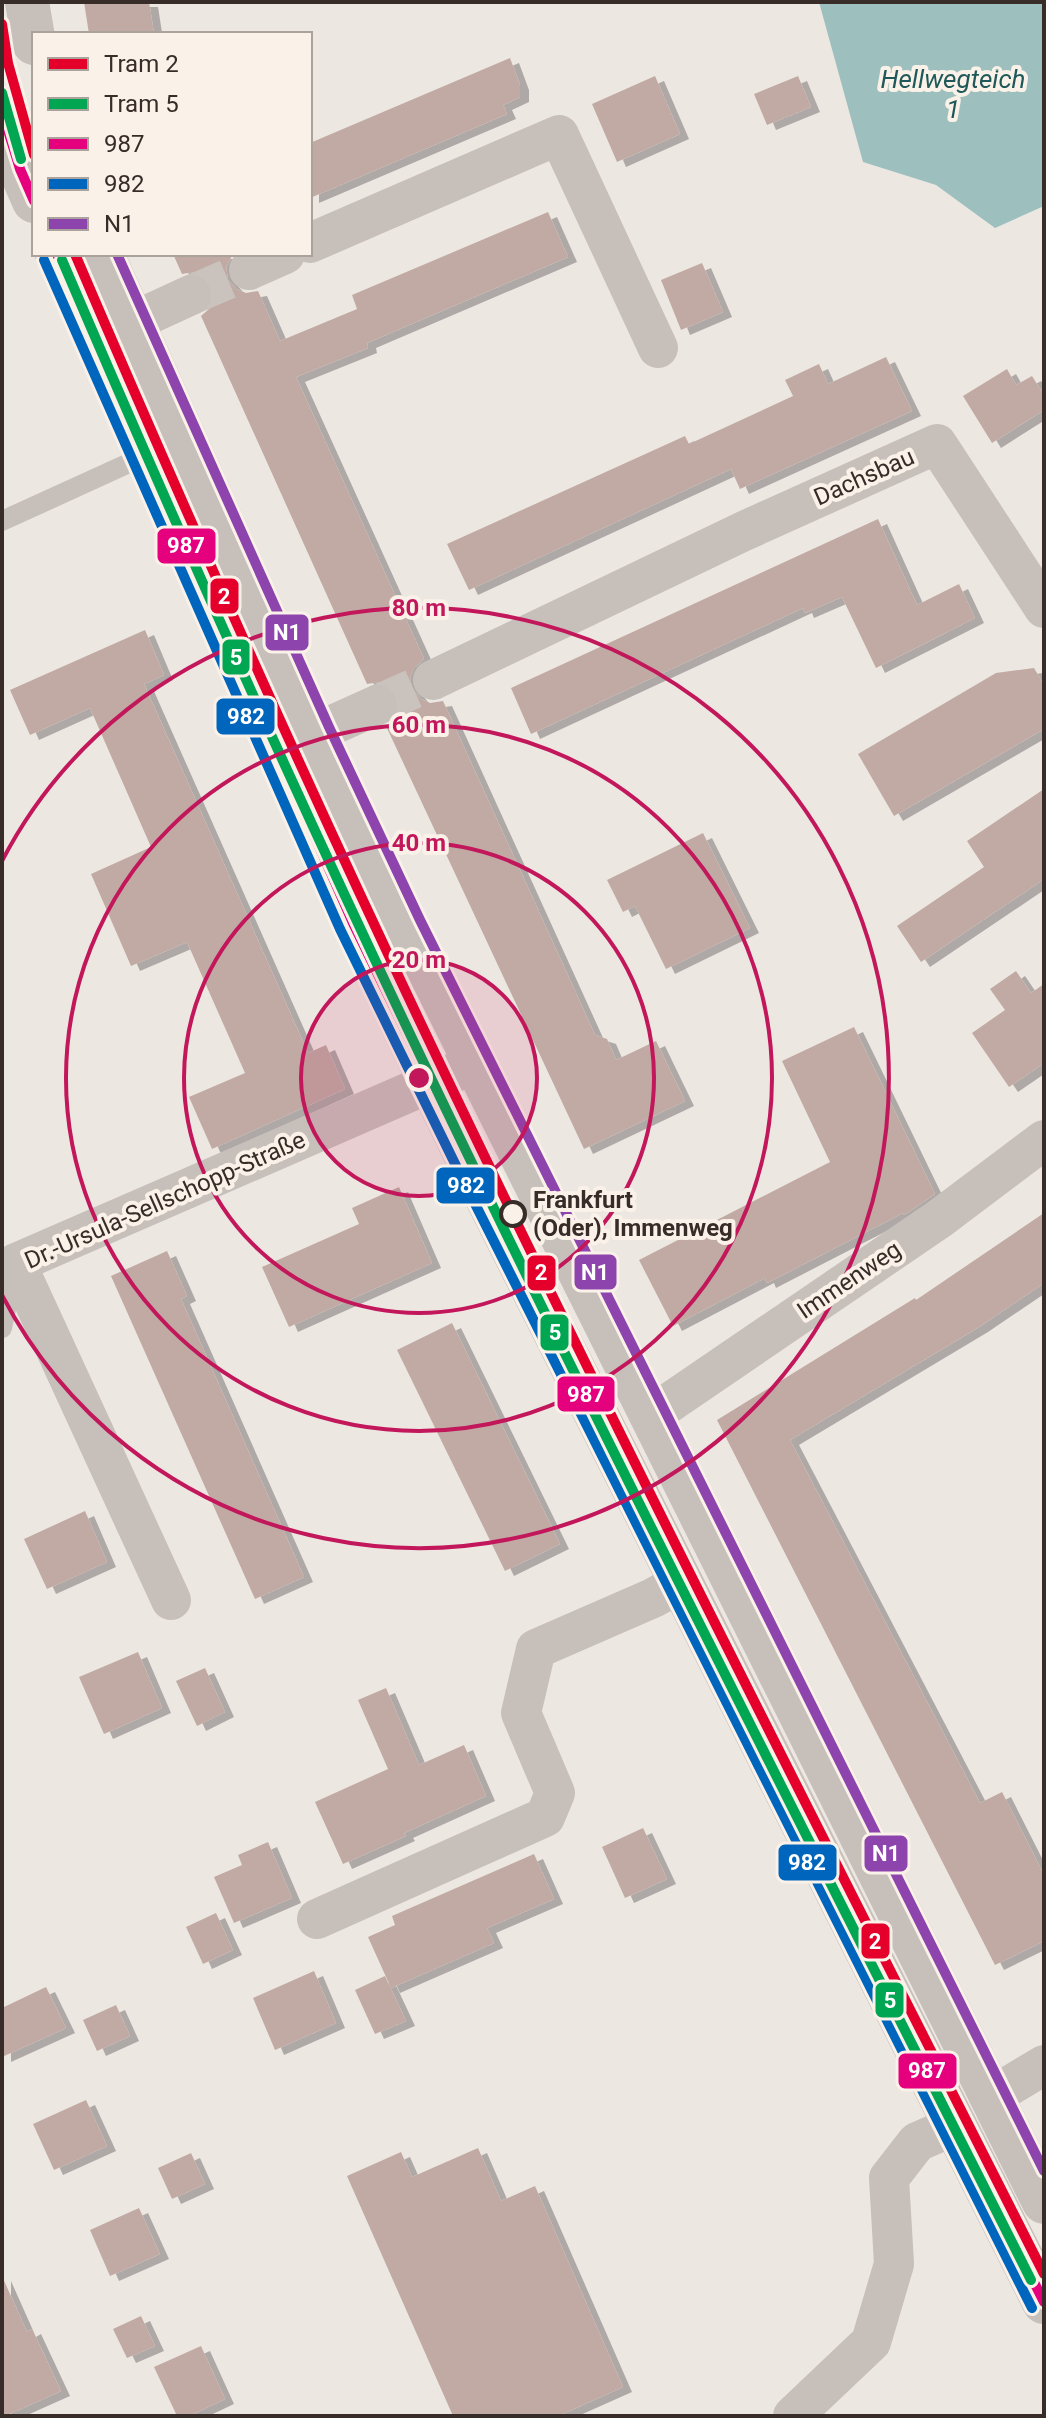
<svg xmlns="http://www.w3.org/2000/svg" width="1046" height="2418" font-family="Roboto,sans-serif">
<style>
.water{fill:#9dc0be}
.building{fill:#c1aaa3;filter:url(#shadow)}
.lines{fill:none;stroke-linecap:round;stroke-linejoin:round}
.minor-tunnel{stroke:#c9c2bd;stroke-width:40;stroke-dasharray:40 20;stroke-linecap:butt}
.service{stroke:#c7bfba;stroke-width:20}
.minor{stroke:#c7bfba;stroke-width:40}
.tertiary{stroke:#c7bfba;stroke-width:44}
.bus-1-casing{stroke:#faf1e9;stroke-width:16}
.bus-2-casing{stroke:#faf1e9;stroke-width:16}
.bus-3-casing{stroke:#faf1e9;stroke-width:16}
.bus-1{stroke:#e5007d;stroke-width:10}
.bus-2{stroke:#0065bd;stroke-width:10}
.bus-3{stroke:#8e44ad;stroke-width:10}
.tram-1-casing{stroke:#faf1e9;stroke-width:16}
.tram-2-casing{stroke:#faf1e9;stroke-width:16}
.tram-1{stroke:#e4002b;stroke-width:10}
.tram-2{stroke:#00a651;stroke-width:10}
.ring{fill:none;stroke:#c2185b;stroke-width:4}
.stop-dot{fill:#faf1e9;stroke:#372c28;stroke-width:4}
.labels{text-anchor:middle;dominant-baseline:central;stroke-width:8;stroke-linejoin:round;paint-order:stroke}
.street-label{font-size:24px;fill:#372c28;stroke:#faf1e9}
.stop-label{font-size:24px;font-weight:bold;fill:#372c28;stroke:#faf1e9;text-anchor:start}
.water-label{font-size:26px;font-style:italic;fill:#1e5859;stroke:#faf1e9}
.centre{fill:#c2185b;stroke:#faf1e9;stroke-width:4}
.ring-label{font-size:24px;text-anchor:middle;font-weight:bold;fill:#c2185b;stroke:#faf1e9;stroke-width:8;stroke-linejoin:round;paint-order:stroke}
.line-badge{stroke:#faf1e9;stroke-width:3}
.badge-label{font-size:22px;text-anchor:middle;font-weight:bold;fill:#fff}
</style>
<defs>
<filter id="shadow"><feDropShadow dx="9" dy="5" stdDeviation="0" flood-color="#0004"/></filter>
</defs>
<rect width="100%" height="100%" fill="#ede7e2"/>
<polygon class="water" points="819,2 1044,2 1044,206 995,228 936,185 863,162"/>
<g class="building">
<polygon points="84,2 149,2 154,34 89,34"/>
<polygon points="510,58 520,85 520,97 503,105 507,114 310,198 310,143"/>
<polygon points="655,76 680,134 617,162 592,104"/>
<polygon points="798,76 811,107 767,125 754,94"/>
<polygon points="548,212 568,257 367,343 368,348 296,377 424,659 414,668 410,677 412,689 421,699 430,703 443,701 595,1035 607,1039 616,1060 656,1041 685,1101 584,1149 386,726 395,719 400,708 398,695 391,687 380,682 367,684 201,316 209,309 214,298 211,285 204,276 194,272 182,274 173,254 233,254 226,267 228,280 236,289 246,293 258,291 280,341 357,309 352,295"/>
<polygon points="702,263 723,312 681,330 661,280"/>
<polygon points="886,357 912,411 740,489 731,469 469,590 447,544 685,436 689,444 793,396 785,380 819,364 828,384"/>
<polygon points="1007,369 1016,385 1032,376 1044,395 1044,410 992,443 963,396"/>
<polygon points="878,519 917,605 959,584 975,618 876,668 842,597 805,613 803,608 531,734 511,688"/>
<polygon points="145,630 164,675 144,684 308,1053 326,1045 345,1089 212,1149 189,1097 245,1073 187,942 131,966 91,874 151,847 90,708 30,735 10,690"/>
<polygon points="1034,668 1044,685 1044,729 894,816 858,754 996,673"/>
<polygon points="1044,789 1044,879 921,962 897,926 984,867 967,841"/>
<polygon points="703,833 750,928 666,969 635,906 623,912 607,880"/>
<polygon points="1016,971 1031,993 1044,984 1044,1063 1009,1087 972,1033 1005,1010 990,989"/>
<polygon points="854,1027 935,1194 904,1215 903,1213 767,1283 765,1278 673,1326 639,1260 830,1162 782,1061"/>
<polygon points="399,1187 432,1263 289,1327 262,1267 359,1224 352,1208"/>
<polygon points="1044,1213 1044,1283 979,1327 790,1440 980,1803 1002,1792 1044,1875 1044,1941 995,1965 717,1420 915,1298 916,1300"/>
<polygon points="167,1251 187,1296 181,1299 304,1577 255,1599 111,1276"/>
<polygon points="452,1323 560,1544 505,1571 397,1350"/>
<polygon points="85,1511 107,1562 47,1589 24,1539"/>
<polygon points="138,1652 162,1708 104,1734 79,1677"/>
<polygon points="205,1668 225,1712 197,1726 176,1681"/>
<polygon points="386,1688 419,1765 464,1745 486,1796 404,1833 406,1836 343,1864 315,1802 388,1769 358,1700"/>
<polygon points="643,1828 667,1879 625,1898 602,1847"/>
<polygon points="268,1842 292,1898 234,1923 214,1877 242,1865 238,1855"/>
<polygon points="534,1854 554,1899 487,1928 494,1943 391,1988 368,1937 395,1925 392,1916"/>
<polygon points="216,1913 233,1950 203,1964 186,1927"/>
<polygon points="314,1971 336,2023 275,2050 253,1998"/>
<polygon points="385,1976 406,2021 375,2034 355,1990"/>
<polygon points="46,1987 66,2028 2,2057 2,2008"/>
<polygon points="116,2005 130,2036 97,2051 83,2020"/>
<polygon points="86,2100 107,2146 54,2170 33,2124"/>
<polygon points="478,2148 501,2201 535,2186 623,2387 558,2416 453,2416 347,2176 401,2152 412,2177"/>
<polygon points="191,2153 205,2184 172,2199 158,2168"/>
<polygon points="139,2208 160,2254 110,2276 90,2230"/>
<polygon points="2,2276 27,2332 32,2329 61,2391 5,2416 2,2416"/>
<polygon points="141,2316 155,2346 127,2358 113,2329"/>
<polygon points="201,2346 225,2399 189,2416 177,2416 154,2367"/>
</g>
<g class="lines">
<g class="minor-tunnel">
<polyline points="191,295 249,270"/>
<polyline points="377,705 433,680"/>
</g>
<g class="service">
<polyline points="2,521 151,453"/>
<polyline points="2,1328 14,1271"/>
</g>
<g class="minor">
<polyline points="310,243 559,135 658,348"/>
<polyline points="249,270 285,254"/>
<polyline points="104,335 191,295"/>
<polyline points="433,680 744,531 937,444 1044,608"/>
<polyline points="286,746 377,705"/>
<polyline points="650,1416 939,1219 1044,1140"/>
<polyline points="171,1600 16,1263 474,1064"/>
<polyline points="317,1919 545,1817 555,1793 521,1713 536,1649 653,1598 680,1583"/>
<polyline points="991,2097 1044,2065"/>
<polyline points="793,2416 871,2342 894,2264 889,2178 917,2142 954,2126"/>
</g>
<g class="tertiary">
<polyline points="27,2 34,43"/>
<polyline points="2,111 20,169 34,201"/>
<polyline points="57,254 353,923 475,1174 1044,2302"/>
<polyline points="102,254 316,733 407,926 1044,2202"/>
</g>
<defs>
<g id="bus-1">
<polyline points="2,111 20,169 34,201"/>
<polyline points="57,254 353,923 475,1174 1044,2302"/>
</g>
<polyline id="bus-2" points="44,260 340,929 463,1180 1032,2308"/>
<polyline id="bus-3" points="117,254 329,727 420,920 1044,2171"/>
</defs>
<use href="#bus-1" class="bus-1-casing"/>
<use href="#bus-2" class="bus-2-casing"/>
<use href="#bus-3" class="bus-3-casing"/>
<use href="#bus-1" class="bus-1"/>
<use href="#bus-2" class="bus-2"/>
<use href="#bus-3" class="bus-3"/>
<defs>
<g id="tram-1">
<polyline points="2,24 8,63 34,155"/>
<path d="M75,254C196,537 322,818 455,1095C645,1491 846,1882 1044,2274"/>
</g>
<g id="tram-2">
<polyline points="2,93 21,159"/>
<path d="M62,260C183,543 309,824 442,1101C632,1497 834,1888 1031,2280"/>
</g>
</defs>
<use href="#tram-1" class="tram-1-casing"/>
<use href="#tram-2" class="tram-2-casing"/>
<use href="#tram-1" class="tram-1"/>
<use href="#tram-2" class="tram-2"/>
</g>
<circle cx="419" cy="1078" r="118" fill="#c2185b" fill-opacity=".12"/>
<g class="ring">
<circle cx="419" cy="1078" r="118"/>
<circle cx="419" cy="1078" r="235"/>
<circle cx="419" cy="1078" r="353"/>
<path d="M2 861A470 470 0 1 1 2 1295"/>
</g>
<circle class="stop-dot" cx="513" cy="1214" r="12"/>
<g class="labels">
<g class="street-label">
<text transform="translate(864 477) rotate(-24)">Dachsbau</text>
<text transform="translate(165 1200) rotate(-24)">Dr.-Ursula-Sellschopp-Straße</text>
<text transform="translate(849 1280) rotate(-34)">Immenweg</text>
</g>
<g class="stop-label">
<text x="533" y="1200">Frankfurt<tspan x="533" dy="28">(Oder), Immenweg</tspan></text>
</g>
<g class="water-label">
<text x="953" y="79">Hellwegteich<tspan x="953" dy="30">1</tspan></text>
</g>
</g>
<circle cx="419" cy="1078" r="12" class="centre"/>
<g class="ring-label">
<text x="419" y="616">80 m</text>
<text x="419" y="733">60 m</text>
<text x="419" y="851">40 m</text>
<text x="419" y="968">20 m</text>
</g>
<g class="line-badge">
<rect x="156" y="527" width="61" height="38" rx="8" fill="#e5007d"/>
<rect x="209" y="577" width="31" height="38" rx="8" fill="#e4002b"/>
<rect x="264" y="613" width="46" height="39" rx="8" fill="#8e44ad"/>
<rect x="221" y="638" width="30" height="38" rx="8" fill="#00a651"/>
<rect x="215" y="697" width="61" height="39" rx="8" fill="#0065bd"/>
<rect x="435" y="1166" width="61" height="39" rx="8" fill="#0065bd"/>
<rect x="573" y="1253" width="45" height="38" rx="8" fill="#8e44ad"/>
<rect x="526" y="1254" width="31" height="38" rx="8" fill="#e4002b"/>
<rect x="539" y="1313" width="31" height="39" rx="8" fill="#00a651"/>
<rect x="556" y="1375" width="60" height="38" rx="8" fill="#e5007d"/>
<rect x="863" y="1834" width="46" height="39" rx="8" fill="#8e44ad"/>
<rect x="777" y="1843" width="61" height="39" rx="8" fill="#0065bd"/>
<rect x="860" y="1922" width="31" height="38" rx="8" fill="#e4002b"/>
<rect x="874" y="1981" width="31" height="38" rx="8" fill="#00a651"/>
<rect x="897" y="2052" width="61" height="38" rx="8" fill="#e5007d"/>
</g>
<g class="badge-label">
<text x="186" y="553">987</text>
<text x="224" y="604">2</text>
<text x="287" y="640">N1</text>
<text x="236" y="665">5</text>
<text x="246" y="724">982</text>
<text x="466" y="1193">982</text>
<text x="595" y="1280">N1</text>
<text x="541" y="1280">2</text>
<text x="555" y="1340">5</text>
<text x="586" y="1402">987</text>
<text x="886" y="1861">N1</text>
<text x="807" y="1870">982</text>
<text x="875" y="1949">2</text>
<text x="890" y="2008">5</text>
<text x="927" y="2078">987</text>
</g>
<rect width="1046" height="2418" fill="none" stroke="#372c28" stroke-width="8"/>
<rect x="32" y="32" width="280" height="224" fill="#faf1e9" stroke="#aca29c" stroke-width="2"/>
<rect x="48" y="58" width="40" height="12" fill="#e4002b" stroke="#aca29c" stroke-width="2"/>
<text x="104" y="72" font-size="24" fill="#372c28">Tram 2</text>
<rect x="48" y="98" width="40" height="12" fill="#00a651" stroke="#aca29c" stroke-width="2"/>
<text x="104" y="112" font-size="24" fill="#372c28">Tram 5</text>
<rect x="48" y="138" width="40" height="12" fill="#e5007d" stroke="#aca29c" stroke-width="2"/>
<text x="104" y="152" font-size="24" fill="#372c28">987</text>
<rect x="48" y="178" width="40" height="12" fill="#0065bd" stroke="#aca29c" stroke-width="2"/>
<text x="104" y="192" font-size="24" fill="#372c28">982</text>
<rect x="48" y="218" width="40" height="12" fill="#8e44ad" stroke="#aca29c" stroke-width="2"/>
<text x="104" y="232" font-size="24" fill="#372c28">N1</text>
</svg>
